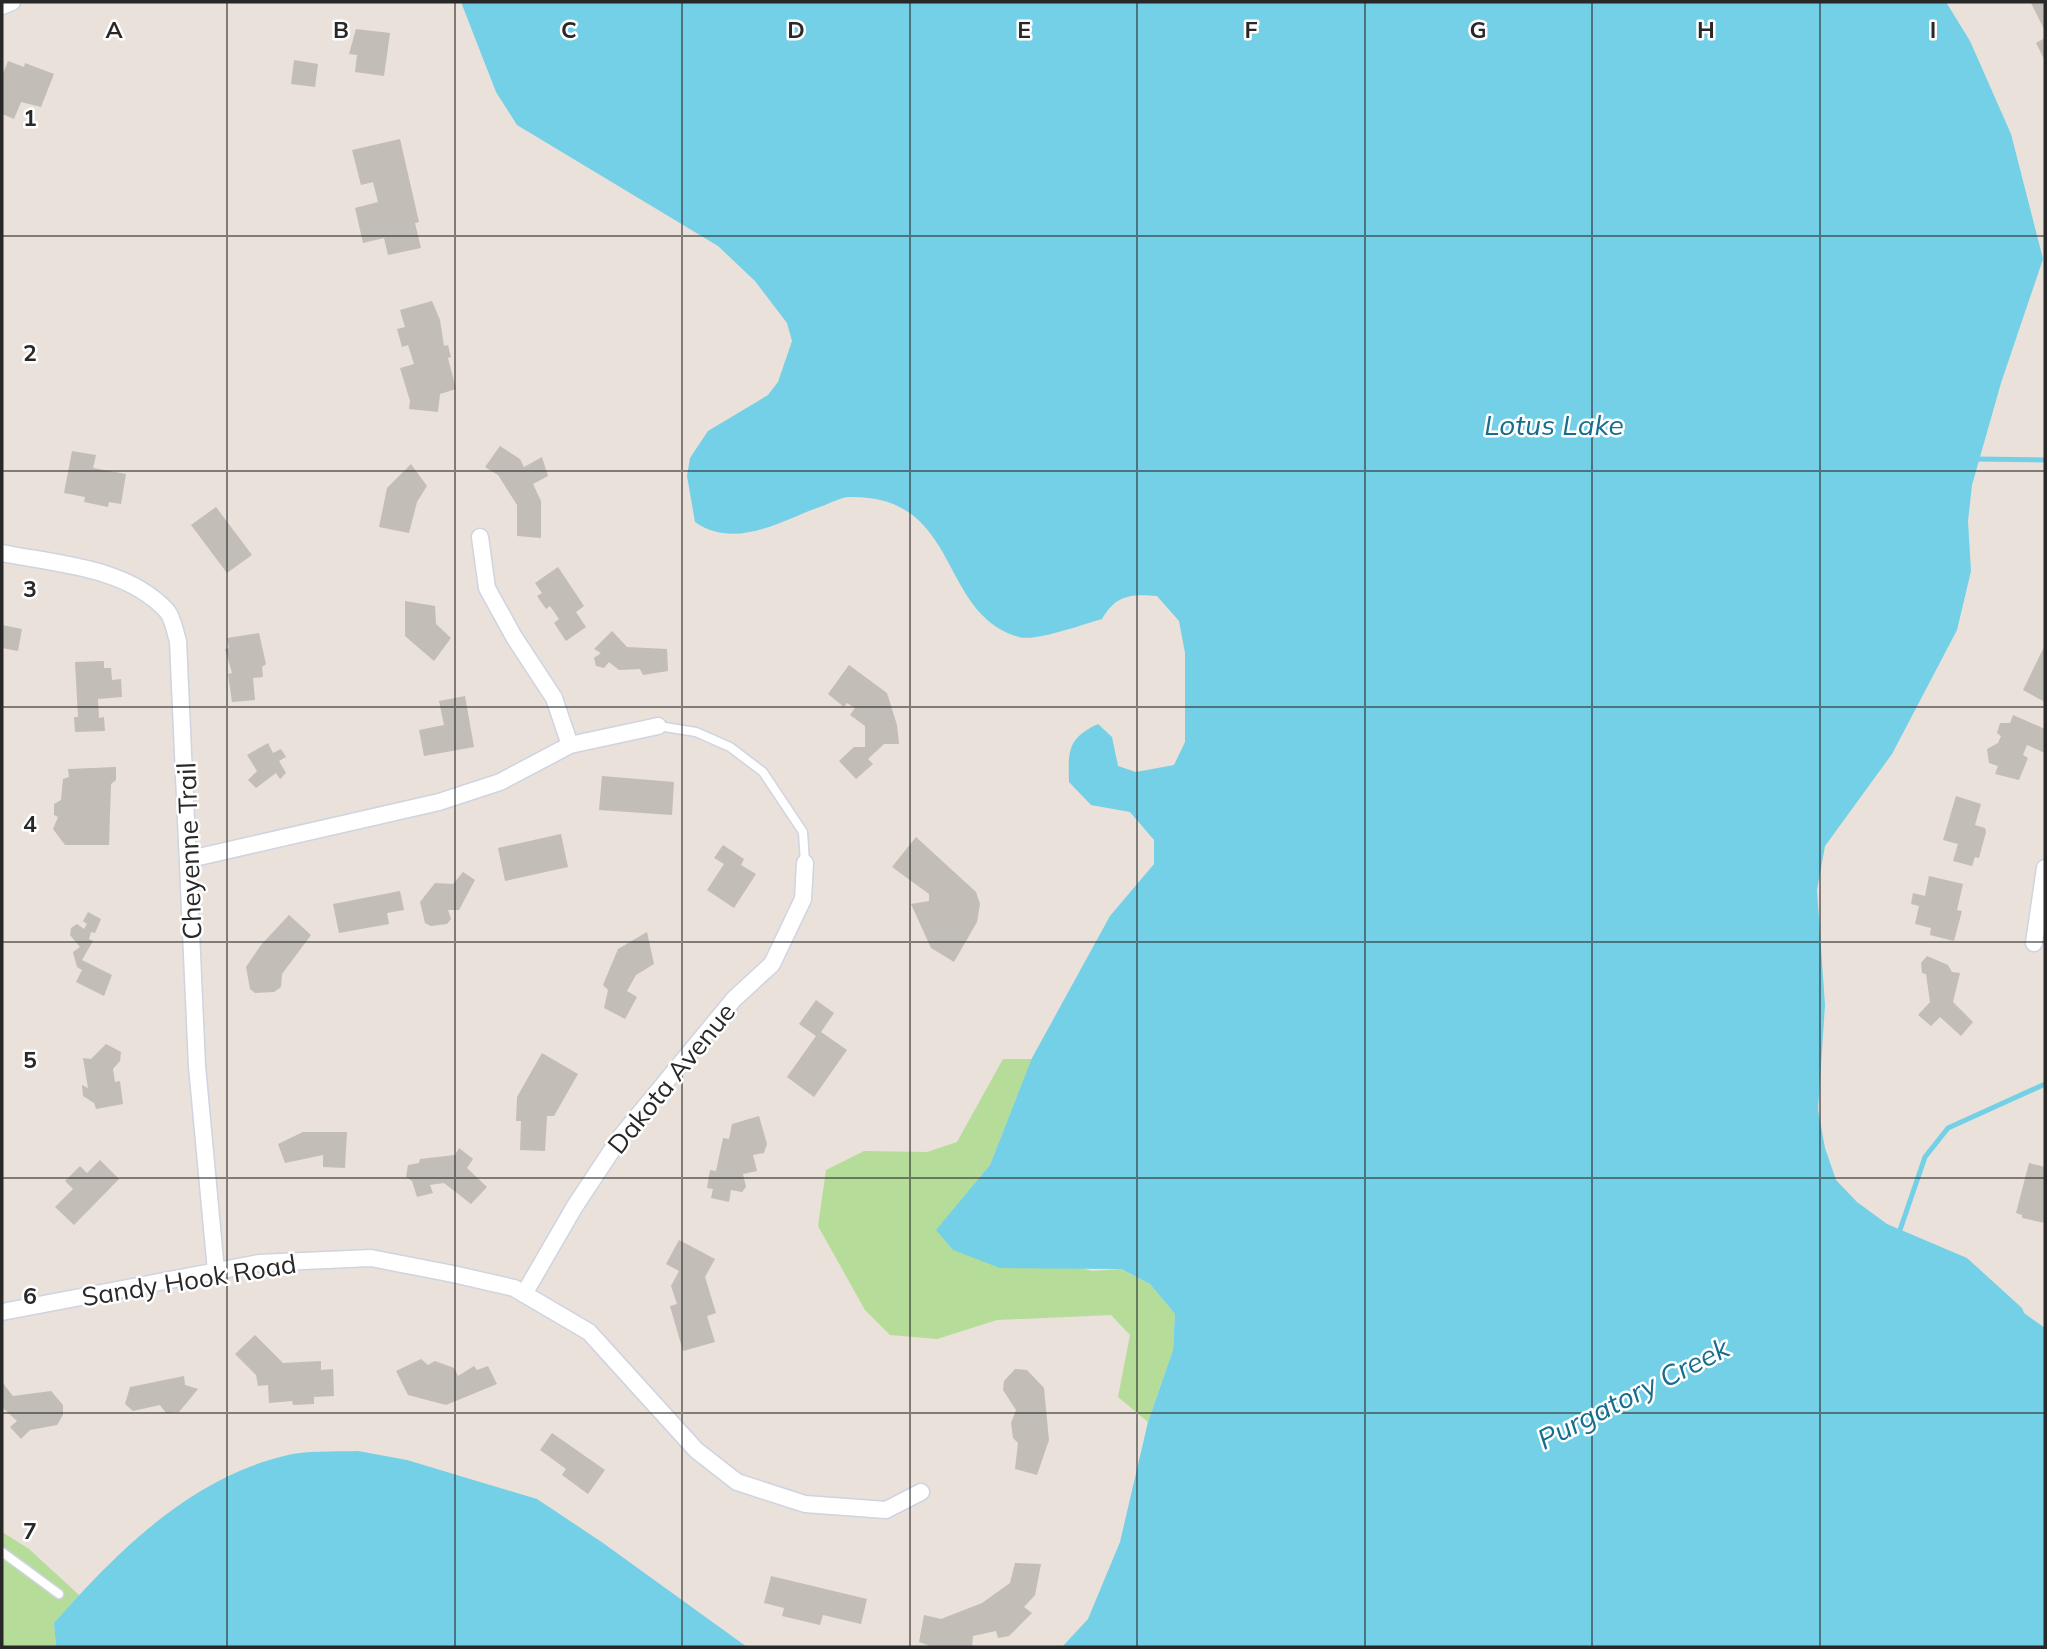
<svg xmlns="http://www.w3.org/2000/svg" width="2047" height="1649" font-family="Mulish,sans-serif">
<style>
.green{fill:#b5dd99}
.water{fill:#73d0e6}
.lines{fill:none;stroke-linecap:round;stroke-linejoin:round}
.stream{stroke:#73d0e6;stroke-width:5}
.building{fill:#c2bdb6}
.lane-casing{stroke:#cfd4e0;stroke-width:11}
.street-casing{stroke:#cfd4e0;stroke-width:19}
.lane{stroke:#fff;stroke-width:8}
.street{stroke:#fff;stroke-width:16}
.grid{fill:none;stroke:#282828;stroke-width:2;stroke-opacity:0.55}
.labels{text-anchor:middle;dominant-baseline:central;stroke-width:5;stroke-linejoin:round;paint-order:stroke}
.street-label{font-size:26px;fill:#282828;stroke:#fff}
.water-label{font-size:28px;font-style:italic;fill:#166d8e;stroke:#fff}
.grid-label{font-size:23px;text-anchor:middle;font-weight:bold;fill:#282828;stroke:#fff;stroke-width:5;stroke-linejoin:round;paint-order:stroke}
</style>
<rect width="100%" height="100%" fill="#e9e1da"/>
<g class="green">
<polygon points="1003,1059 1032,1059 990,1165 937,1230 1092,1271 1120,1269 1150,1284 1175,1314 1173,1350 1148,1422 1118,1397 1130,1335 1111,1315 997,1320 937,1339 890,1335 865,1310 818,1226 826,1170 864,1151 927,1152 957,1142"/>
<polygon points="2,1532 29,1549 79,1595 54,1623 56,1647 2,1647"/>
</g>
<g class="water">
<path d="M461,2H1946L1970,41L2011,134L2043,259L2001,383L1972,485L1968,521L1971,571L1957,630L1892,754L1825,846L1817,890L1825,1005L1818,1110L1825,1148L1836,1180L1857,1202L1887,1224L1967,1258L2022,1308L2024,1313L2045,1328V1647H1062L1088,1619L1120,1542L1148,1422L1173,1350L1175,1314L1150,1284L1121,1269L1000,1268L953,1250L936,1230L990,1165L1032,1058L1110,916L1154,864V840L1130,812L1091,805L1069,782C1068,750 1068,738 1098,724L1112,737L1118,766L1136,772L1174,765L1185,742V653L1179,621L1157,596C1130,594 1116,595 1102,619C1084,624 1035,642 1019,637C937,614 962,495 850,497C842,497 832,502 825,505C784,519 736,551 695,522L687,476L690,458L708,431L768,395L778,382L792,341L787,323L755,281L718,246L517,125L496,92Z"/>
<path d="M358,1451L407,1460L537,1499L603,1543L747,1647H56L54,1623C117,1552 189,1479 284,1456C307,1450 334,1452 358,1451Z"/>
</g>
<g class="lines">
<g class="stream">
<polyline points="1976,459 2045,460"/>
<polyline points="1895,1234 1900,1230 1925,1157 1948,1128 2045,1084"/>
</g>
</g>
<g class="building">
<polygon points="2034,2 2045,2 2045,31 2031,3"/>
<polygon points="356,29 390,33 384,76 355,72 357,55 349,54"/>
<polygon points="2045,38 2045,61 2036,43"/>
<polygon points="294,60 318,64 315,87 291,84"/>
<polygon points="8,61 24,67 25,63 54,74 41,107 21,102 14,119 2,114 2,76"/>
<polygon points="400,139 419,222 415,223 421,248 388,255 384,238 363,243 355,208 378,202 373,182 361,185 352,150"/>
<polygon points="432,301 440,320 444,346 448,345 451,357 448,358 456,389 440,394 438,412 409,409 410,401 400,368 414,364 408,345 402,347 397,329 405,327 400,310"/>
<polygon points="500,446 520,459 524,467 542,457 548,476 533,484 541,501 541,538 517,536 517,505 498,475 485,467"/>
<polygon points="72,451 96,455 93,468 126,474 121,504 109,502 108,507 84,502 85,497 64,493"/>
<polygon points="411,464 427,486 417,502 409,533 379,527 387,488"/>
<polygon points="216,507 252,555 227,573 191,525"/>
<polygon points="558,567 584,606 576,612 586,627 566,641 554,623 559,619 550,606 546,609 537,596 542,593 535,583"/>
<polygon points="405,601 435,606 436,624 451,638 434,661 405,636"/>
<polygon points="2,625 22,629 18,651 2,648"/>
<polygon points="612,631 627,647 667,649 668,671 643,675 640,669 619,670 609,662 604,668 596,666 594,658 601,653 594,649"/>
<polygon points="259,633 266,664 262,667 263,677 253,678 255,700 232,702 228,674 232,673 225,649 229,648 227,638"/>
<polygon points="2045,645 2045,702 2023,690"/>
<polygon points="104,661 104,668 111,668 112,680 121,679 122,697 98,699 99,718 104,717 105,731 75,732 74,717 78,717 75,662"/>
<polygon points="849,665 887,693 897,725 899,744 884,744 868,759 873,764 856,779 839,761 854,747 865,747 865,726 850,715 855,708 847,703 844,707 828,694"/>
<polygon points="465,696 474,747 424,756 419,730 444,725 439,701"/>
<polygon points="2013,715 2045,729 2045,753 2027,745 2023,755 2028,758 2019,780 1995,774 1998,766 1989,763 1987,749 1998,743 2001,736 1997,733 2000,723 2010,723"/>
<polygon points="268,743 273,753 281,749 286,757 279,761 286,773 280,779 276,773 256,788 248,780 257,771 247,755"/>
<polygon points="116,767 116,780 111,784 109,845 65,845 53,829 58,817 54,815 54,804 61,800 63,779 69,777 68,769"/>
<polygon points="602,776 674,782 672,815 599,810"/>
<polygon points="1956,796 1981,804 1975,825 1985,828 1986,832 1979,858 1975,857 1972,866 1953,861 1958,844 1943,840"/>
<polygon points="561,834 568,867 505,881 498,848"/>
<polygon points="916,837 976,892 980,904 977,922 954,962 931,948 911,904 929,901 929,894 892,867"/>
<polygon points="723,845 744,859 741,865 756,874 734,908 707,890 724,864 714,858"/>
<polygon points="463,872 475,880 459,910 448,910 451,919 447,924 431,926 425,923 420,902 435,883 453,884"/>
<polygon points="1929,876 1963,884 1957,910 1962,911 1954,941 1930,935 1931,928 1915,924 1919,906 1911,904 1913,893 1925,896"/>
<polygon points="400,891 404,910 387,913 389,924 339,933 333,904"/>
<polygon points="88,912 101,919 95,933 91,932 89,939 93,941 82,960 112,975 104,996 76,982 82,970 77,967 73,952 80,947 70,935 71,928 77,924 84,929 87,924 83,921"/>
<polygon points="289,915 311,935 282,974 281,987 274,992 255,993 250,989 246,967 261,945"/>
<polygon points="647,932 654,964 636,975 627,991 637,997 625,1019 604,1008 608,990 603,985 618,949"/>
<polygon points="1927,956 1948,965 1952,972 1960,973 1953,1002 1973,1022 1961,1036 1940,1017 1931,1026 1918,1015 1930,1002 1926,974 1922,973 1921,963"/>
<polygon points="816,1000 834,1013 821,1032 847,1050 814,1097 787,1077 816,1036 799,1024"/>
<polygon points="106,1044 121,1052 120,1061 113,1069 115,1082 120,1081 123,1104 96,1109 94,1103 83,1096 82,1085 88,1088 83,1058 91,1059"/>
<polygon points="542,1053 578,1074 554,1116 547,1116 545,1151 520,1150 521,1121 516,1121 517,1097"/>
<polygon points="759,1116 767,1144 764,1153 753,1155 757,1171 743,1174 746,1187 742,1192 731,1190 729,1202 711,1198 713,1189 707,1188 710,1170 716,1171 723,1138 729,1139 732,1124"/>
<polygon points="303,1132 347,1132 345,1168 323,1167 323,1155 285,1163 278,1144"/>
<polygon points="459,1148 473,1159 467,1168 487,1187 471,1204 444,1183 430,1185 433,1193 417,1197 412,1181 406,1177 408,1165 419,1163 420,1159 455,1155"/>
<polygon points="100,1160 119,1179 74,1225 55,1207 73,1189 65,1181 80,1166 87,1173"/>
<polygon points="2029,1163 2045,1167 2045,1223 2022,1218 2022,1215 2016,1213"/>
<polygon points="679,1240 715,1259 705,1277 716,1313 707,1316 715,1342 683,1351 670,1306 677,1304 671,1286 679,1271 666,1264"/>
<polygon points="255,1335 283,1363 321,1361 321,1370 333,1369 334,1396 314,1397 314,1404 293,1405 292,1401 269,1403 268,1385 258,1386 256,1375 235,1354"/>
<polygon points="421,1359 428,1365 435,1361 454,1368 458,1376 474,1366 477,1370 488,1366 497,1384 446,1405 408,1395 396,1371"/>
<polygon points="1015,1369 1027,1370 1044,1388 1049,1440 1037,1475 1015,1469 1018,1443 1013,1438 1011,1423 1016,1410 1003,1390 1004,1381"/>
<polygon points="184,1376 185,1385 198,1389 179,1412 166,1413 160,1405 133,1411 125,1404 130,1387"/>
<polygon points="2,1382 13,1396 51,1391 63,1405 63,1415 57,1425 30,1430 21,1439 10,1427 17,1421 2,1407"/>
<polygon points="552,1433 605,1470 588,1494 562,1475 566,1469 540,1450"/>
<polygon points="1015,1563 1041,1564 1035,1595 1024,1607 1032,1613 1009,1636 998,1638 996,1631 973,1636 972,1647 933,1647 919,1642 924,1615 941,1619 982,1603 1010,1583"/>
<polygon points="771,1576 867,1599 861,1624 823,1615 820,1625 782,1616 784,1608 764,1603"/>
</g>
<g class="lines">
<defs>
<g id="lane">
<polyline points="658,726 696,732 730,747 763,772 803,832 805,863"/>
<polyline points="2,1552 59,1594"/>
</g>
<g id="street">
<polyline points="2,6 12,2"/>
<polyline points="480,537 487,588 514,637 554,698 570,745"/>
<path d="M2,553C57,564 127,567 167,611C173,618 175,632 178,641L197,1066L216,1271"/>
<polyline points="190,859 439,802 500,782 570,745 658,726"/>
<polyline points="2034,943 2045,868"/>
<polyline points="524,1294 575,1206 622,1135 734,999 772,964 803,899 805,863"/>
<polyline points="2,1312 259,1263 371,1258 453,1274 514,1288 589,1332 696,1450 737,1482 805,1504 886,1510 921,1492"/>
</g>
</defs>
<use href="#lane" class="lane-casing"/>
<use href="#street" class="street-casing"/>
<use href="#lane" class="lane"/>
<use href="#street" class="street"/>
</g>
<path class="grid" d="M227,2V1647M455,2V1647M682,2V1647M910,2V1647M1137,2V1647M1365,2V1647M1592,2V1647M1820,2V1647M2,236H2045M2,471H2045M2,707H2045M2,942H2045M2,1178H2045M2,1413H2045"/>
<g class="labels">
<g class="street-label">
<text transform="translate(189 851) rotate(-92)">Cheyenne Trail</text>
<text transform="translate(671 1078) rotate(-51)">Dakota Avenue</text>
<text transform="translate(189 1280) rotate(-9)">Sandy Hook Road</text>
</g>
<g class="water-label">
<text x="1554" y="424">Lotus Lake</text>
<text transform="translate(1633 1393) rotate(-27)">Purgatory Creek</text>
</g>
</g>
<g class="grid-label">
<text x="114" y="38">A</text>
<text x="341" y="38">B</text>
<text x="569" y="38">C</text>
<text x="796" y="38">D</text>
<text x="1024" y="38">E</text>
<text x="1251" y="38">F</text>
<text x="1478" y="38">G</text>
<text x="1706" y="38">H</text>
<text x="1933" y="38">I</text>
<text x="30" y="126">1</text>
<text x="30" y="361">2</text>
<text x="30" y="597">3</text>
<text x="30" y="832">4</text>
<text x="30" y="1068">5</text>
<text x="30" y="1304">6</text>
<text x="30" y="1539">7</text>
</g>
<rect width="2047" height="1649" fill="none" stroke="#282828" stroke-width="7"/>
</svg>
